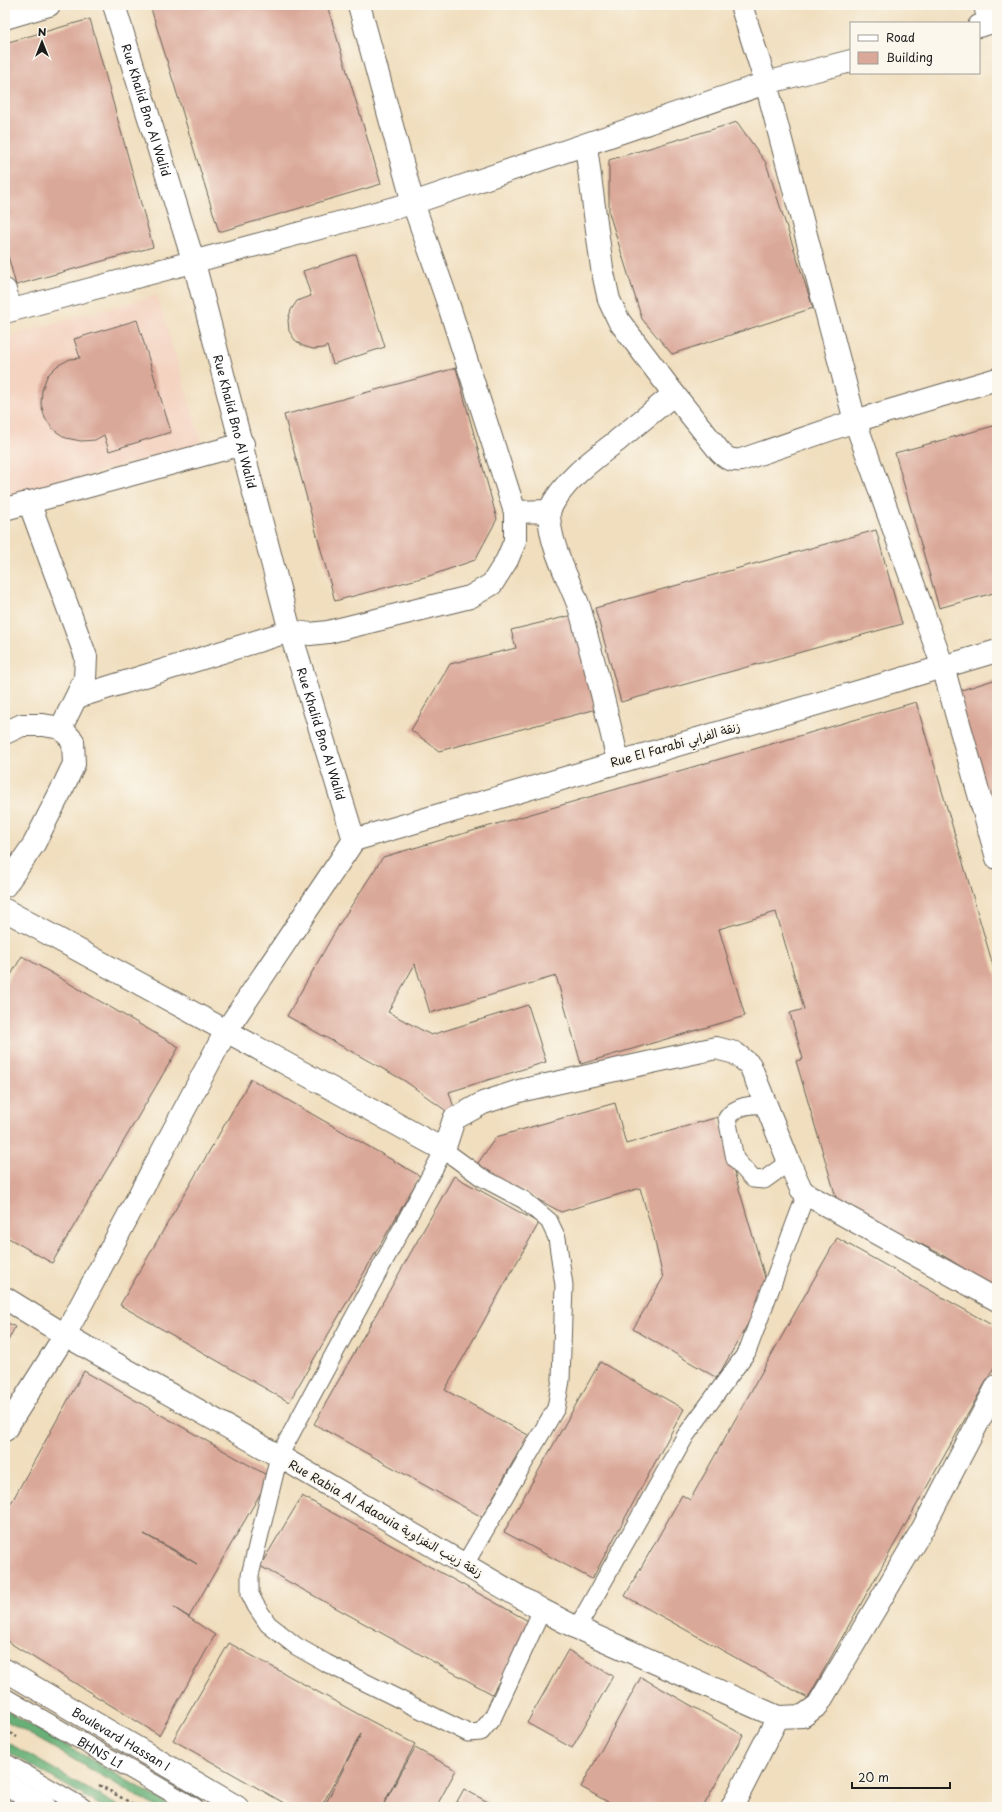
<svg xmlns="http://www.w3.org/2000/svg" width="1002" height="1812" font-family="'Playpen Sans','Playpen Sans Arabic',sans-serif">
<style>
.built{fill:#f4d3c1}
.forest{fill:#68b077;stroke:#42664a}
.building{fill:#daa899;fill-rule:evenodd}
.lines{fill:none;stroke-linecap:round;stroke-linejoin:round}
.service-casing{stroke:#666055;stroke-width:19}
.minor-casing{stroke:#666055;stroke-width:24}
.tertiary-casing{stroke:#666055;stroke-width:24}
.secondary-casing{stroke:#666055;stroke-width:24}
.path{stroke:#666055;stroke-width:2.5;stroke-dasharray:3 3;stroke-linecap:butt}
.service{stroke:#fff;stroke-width:17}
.minor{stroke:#fff;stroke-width:22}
.tertiary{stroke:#fff;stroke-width:22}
.secondary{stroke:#fff;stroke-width:22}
.labels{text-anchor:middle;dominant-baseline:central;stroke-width:3.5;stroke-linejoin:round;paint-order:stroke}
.street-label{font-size:12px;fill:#1c1c1c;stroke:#fbf7ec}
</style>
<rect width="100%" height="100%" fill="#fbf7ec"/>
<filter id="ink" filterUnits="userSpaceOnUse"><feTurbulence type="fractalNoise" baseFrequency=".025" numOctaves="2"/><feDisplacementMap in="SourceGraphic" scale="8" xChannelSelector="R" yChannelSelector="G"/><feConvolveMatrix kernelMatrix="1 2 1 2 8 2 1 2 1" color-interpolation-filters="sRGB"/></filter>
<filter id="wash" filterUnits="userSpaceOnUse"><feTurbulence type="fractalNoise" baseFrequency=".012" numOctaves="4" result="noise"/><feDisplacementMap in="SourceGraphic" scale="16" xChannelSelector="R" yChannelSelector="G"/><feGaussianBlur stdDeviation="0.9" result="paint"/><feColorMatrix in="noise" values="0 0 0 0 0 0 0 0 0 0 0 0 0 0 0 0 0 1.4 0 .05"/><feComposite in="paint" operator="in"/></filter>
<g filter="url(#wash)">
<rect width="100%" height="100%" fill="#f0debe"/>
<polygon class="built" points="157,295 202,443 5,498 5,337"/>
<g class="forest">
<polygon points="5,1710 173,1807 156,1807 5,1720"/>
<polygon points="5,1741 120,1807 103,1807 5,1750"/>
</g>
<g id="blocks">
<g class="building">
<polygon points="150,5 327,5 381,184 219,232"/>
<polygon points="90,19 153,247 16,285 5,245 5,43"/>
<polygon points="737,122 766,163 813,308 672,354 642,319 609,213 609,160"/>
<polygon points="356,254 385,347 333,364 327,346 324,348 313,349 303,346 295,340 289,331 288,320 291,310 297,301 311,296 303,271"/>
<polygon points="137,320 171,432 109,451 104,435 95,440 81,441 66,438 54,430 45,418 41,404 42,390 47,376 57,366 70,359 80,358 74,339"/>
<polygon points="456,368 497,519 475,560 429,576 335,601 284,415"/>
<polygon points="997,425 997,592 939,608 895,453"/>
<polygon points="876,530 902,624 621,702 595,608"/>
<polygon points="573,615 597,709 439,751 411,730 450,664 516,648 511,630"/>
<polygon points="997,679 997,832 952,693"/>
<polygon points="916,702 997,979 997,1289 939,1253 838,1204 796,1061 803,1059 790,1013 804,1009 776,912 719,929 745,1016 581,1064 556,976 430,1013 415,964 388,1012 431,1035 528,1005 546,1062 449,1092 454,1108 449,1113 405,1081 287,1016 340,923 383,857"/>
<polygon points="22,956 179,1047 52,1263 5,1236 5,985"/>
<polygon points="251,1079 420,1176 289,1402 120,1305"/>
<polygon points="615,1103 626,1144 718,1117 768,1288 717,1378 633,1329 663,1278 654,1237 640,1188 561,1212 476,1166 496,1137"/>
<polygon points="454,1176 539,1223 445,1390 528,1435 482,1517 314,1424"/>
<polygon points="837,1238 997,1328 997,1362 808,1698 625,1596 682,1495 690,1500"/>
<polygon points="5,1321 15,1327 5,1347"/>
<polygon points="600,1362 684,1409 592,1579 504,1532"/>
<path d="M84,1371L270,1477L189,1617L173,1607L215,1635L159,1735L5,1640V1514ZM144,1534L171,1548L197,1564Z"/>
<polygon points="302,1496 532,1623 492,1694 260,1566"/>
<polygon points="229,1643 369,1720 415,1744 382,1807 324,1807 361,1734 321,1807 291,1807 173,1740"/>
<polygon points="568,1650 613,1676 572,1748 527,1723"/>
<polygon points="641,1677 743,1735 703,1807 605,1807 608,1802 581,1787"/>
<polygon points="415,1748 456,1770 436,1807 382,1807"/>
<polygon points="464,1789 497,1807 454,1807"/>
</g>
</g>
</g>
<g filter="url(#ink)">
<use href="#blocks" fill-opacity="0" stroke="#666055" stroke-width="1"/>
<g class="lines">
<defs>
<g id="service">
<path d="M767,1105C752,1104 736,1105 727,1118L735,1159L753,1179L764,1180L789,1162"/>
<polyline points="465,1564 556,1408 561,1380 564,1285 557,1238 549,1221 524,1200 481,1177 444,1150 279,1456 250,1575 250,1594 256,1606 268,1624 296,1646 326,1663 468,1733 481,1732 493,1717 542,1610"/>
<polyline points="577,1628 686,1435 747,1352 806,1194"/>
<path id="s1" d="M5,1697L195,1807"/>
<polyline points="5,1762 83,1807"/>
</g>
<g id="minor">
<polyline points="741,5 766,83 855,421 943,667 997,858"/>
<polyline points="985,5 989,23"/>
<polyline points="5,18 49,5"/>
<polyline points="979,26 997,21"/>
<polyline points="5,290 11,310"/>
<polyline points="5,312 413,203 766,83 851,61"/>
<path d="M674,394L720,452C727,459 731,461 741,460L855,421L997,379"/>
<polyline points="29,502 86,657 85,679 61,728"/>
<polyline points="5,509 243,444"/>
<path d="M549,511C562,482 592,460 617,441C636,425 655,410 674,394L619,321L609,300L602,268L586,146"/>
<path d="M515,512L549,511C549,544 566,573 578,604C583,617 585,631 589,645C600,683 609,722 618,761"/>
<polyline points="77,697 290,631 310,634 328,632 470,597 492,584 507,560 515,541 515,512 447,300 413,203 359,5"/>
<polyline points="5,733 22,725 43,725 61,728 73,741 74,764 64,785 34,844 5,886"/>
<polyline points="5,910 444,1150 454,1119 483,1103 519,1091 716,1048 735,1053 750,1065 789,1162 801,1189 806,1194 997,1300"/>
<polyline points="5,1298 65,1335 279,1456 542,1610 577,1628 778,1717"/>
<polyline points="732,1807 778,1717 803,1716 818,1705 923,1528 997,1386"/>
</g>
<g id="tertiary">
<path id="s2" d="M114,5L194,263L290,631L354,840"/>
<polyline points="354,840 997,651"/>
<polyline points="5,1430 65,1335 226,1031 354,840"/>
</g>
<g id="secondary">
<path id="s3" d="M5,1670L237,1807"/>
<polyline points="5,1784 45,1807"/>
</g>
</defs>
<use href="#service" class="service-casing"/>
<use href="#minor" class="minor-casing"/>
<use href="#tertiary" class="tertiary-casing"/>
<use href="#secondary" class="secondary-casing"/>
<g class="path">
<polyline points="5,1730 17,1737"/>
<polyline points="99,1785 138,1807"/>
</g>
<use href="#service" class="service"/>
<use href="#minor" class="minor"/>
<use href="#tertiary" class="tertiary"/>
<use href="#secondary" class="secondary"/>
</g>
</g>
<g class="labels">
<g class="street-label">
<text stroke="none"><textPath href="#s2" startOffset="110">Rue Khalid Bno Al Walid</textPath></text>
<text stroke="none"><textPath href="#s2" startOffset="434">Rue Khalid Bno Al Walid</textPath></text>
<text stroke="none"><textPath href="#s2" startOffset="758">Rue Khalid Bno Al Walid</textPath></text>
<text transform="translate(675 744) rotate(-16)">Rue El Farabi زنقة الفرابي</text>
<text transform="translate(386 1518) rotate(30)">Rue Rabia Al Adaouia زنقة زينب النفزاوية</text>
<text stroke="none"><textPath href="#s3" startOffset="135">Boulevard Hassan I</textPath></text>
<text stroke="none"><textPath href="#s1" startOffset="110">BHNS L1</textPath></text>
</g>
</g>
<rect width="1002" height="1812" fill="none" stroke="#fbf7ec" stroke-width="20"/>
<rect x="850" y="22" width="130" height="52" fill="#fbf7ec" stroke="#a29f99"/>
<rect x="858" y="35" width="20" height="6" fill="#ffffff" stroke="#a29f99"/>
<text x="886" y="42" font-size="12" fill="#1c1c1c">Road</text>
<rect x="858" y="52" width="20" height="12" fill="#daa899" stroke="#a29f99"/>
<text x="886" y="62" font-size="12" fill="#1c1c1c">Building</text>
<g transform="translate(42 42)" stroke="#fbf7ec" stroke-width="3" paint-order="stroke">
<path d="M0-3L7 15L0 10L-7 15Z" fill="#1c1c1c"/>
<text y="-6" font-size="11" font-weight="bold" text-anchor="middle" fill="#1c1c1c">N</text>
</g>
<path d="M852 1782v6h98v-6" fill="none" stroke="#1c1c1c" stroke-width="2"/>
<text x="858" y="1782" font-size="12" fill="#1c1c1c" stroke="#fbf7ec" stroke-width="3" paint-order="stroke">20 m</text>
</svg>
